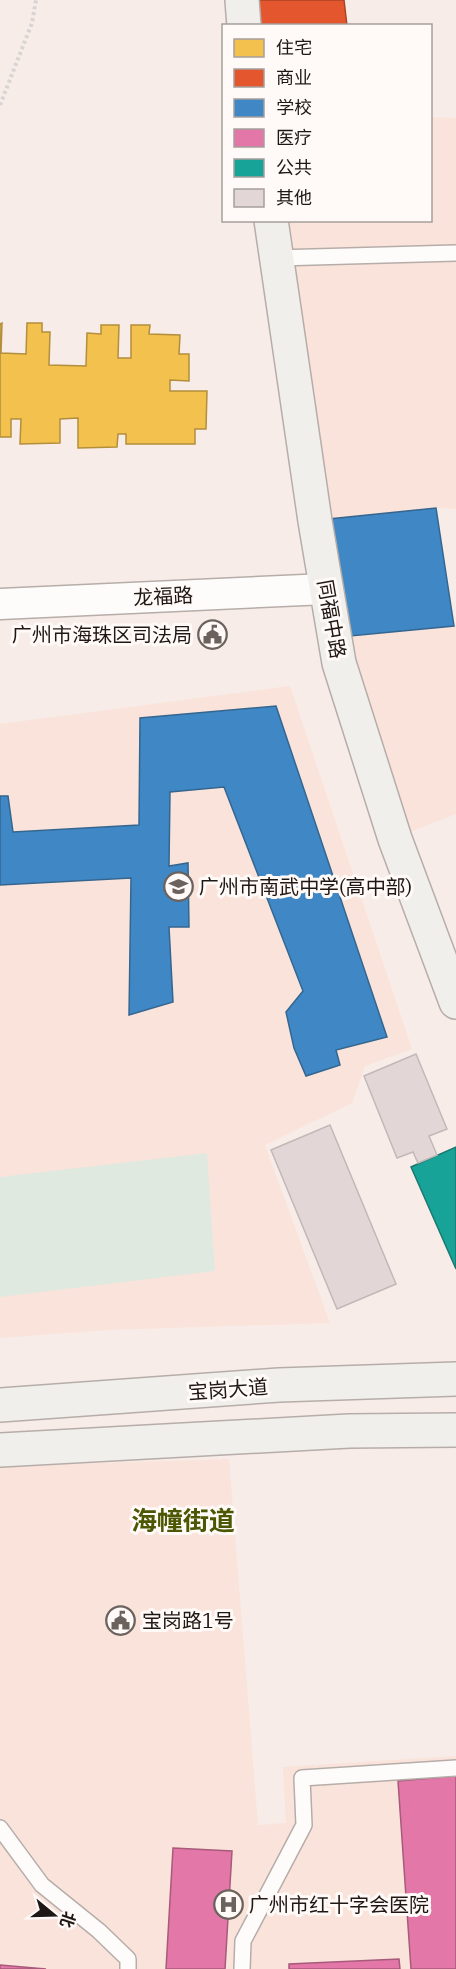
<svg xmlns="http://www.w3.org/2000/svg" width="456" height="1969" font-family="'IBM Plex Serif','Noto Sans SC',serif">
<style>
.built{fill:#fae3da}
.green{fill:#e0e9df}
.homes{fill:#f2c14e;stroke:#b38e3c;stroke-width:1.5}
.shops{fill:#e4572e;stroke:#a94426;stroke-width:1.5}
.schools{fill:#3f88c5;stroke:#356690;stroke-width:1.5}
.health{fill:#e377a8;stroke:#a85a7b;stroke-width:1.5}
.public{fill:#17a398;stroke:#197970;stroke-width:1.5}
.building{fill:#e3d6d7;stroke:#c2b8b8;stroke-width:1.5}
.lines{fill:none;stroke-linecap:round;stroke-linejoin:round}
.service-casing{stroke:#b6ada9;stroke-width:18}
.minor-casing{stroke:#b6ada9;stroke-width:33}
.secondary-casing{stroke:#b6ada9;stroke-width:36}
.path{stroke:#d8d4d3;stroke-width:4;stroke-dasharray:3 3;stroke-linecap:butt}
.service{stroke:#fefcfb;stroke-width:15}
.minor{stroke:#fefcfb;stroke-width:30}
.secondary{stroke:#f1efeb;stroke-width:33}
.labels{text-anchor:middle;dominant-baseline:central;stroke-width:6;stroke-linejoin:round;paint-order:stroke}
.street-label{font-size:20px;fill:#1f1713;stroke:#fffaf8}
.poi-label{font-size:20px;fill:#1f1713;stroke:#fffaf8;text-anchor:start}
.district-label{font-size:26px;font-weight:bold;fill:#4b5702;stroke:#fffaf8}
</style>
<rect width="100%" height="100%" fill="#f7ece7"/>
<g class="built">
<polygon points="431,117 456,118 456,509 441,508 315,521 269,221 430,220"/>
<polygon points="456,625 456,814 408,833 355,664 350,636"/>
<polygon points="290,686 412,1049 365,1066 352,1103 265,1145 330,1323 107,1330 0,1338 0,724"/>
<polygon points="229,1459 258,1825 286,1823 283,1767 456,1756 456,1969 0,1969 0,1466"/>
</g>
<polygon class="green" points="207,1153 215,1271 0,1297 0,1177"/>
<polygon class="homes" points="2,323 1,353 26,354 27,323 42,323 42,332 50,332 49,365 86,366 87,333 101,334 101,325 119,325 118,358 131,358 131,325 150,325 149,334 180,335 179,354 189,354 189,381 170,380 170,391 207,391 206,429 195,429 195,444 126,444 126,434 118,434 117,447 78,448 78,418 60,419 60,443 20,444 21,419 11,419 11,437 0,437 0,324"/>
<polygon class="shops" points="255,0 344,0 347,26 256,26"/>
<g class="schools">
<polygon points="436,508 454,626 350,636 329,519"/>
<polygon points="276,706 387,1037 336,1050 340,1065 306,1076 294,1048 286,1012 303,991 224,787 170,792 169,866 188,863 189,927 169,927 173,1002 129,1015 131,878 0,885 0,796 8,796 13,832 139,825 140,718"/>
</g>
<g class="health">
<polygon points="456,1776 456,1969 411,1969 398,1781"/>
<polygon points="173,1848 232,1851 225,1969 166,1969"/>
<polygon points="399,1959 400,1969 289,1969 289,1964"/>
<polygon points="0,1965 46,1969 0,1969"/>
</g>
<polygon class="public" points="456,1147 456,1269 411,1167"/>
<g class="building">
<polygon points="416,1054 447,1129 429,1136 437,1155 418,1163 413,1152 397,1158 364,1076"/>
<polygon points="330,1125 396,1284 337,1309 271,1150"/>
</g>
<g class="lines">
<defs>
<g id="service">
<polyline points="277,258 456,253"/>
<polyline points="0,1828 42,1885 99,1931 128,1959 128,1969"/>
<polyline points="242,1969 243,1941 304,1825 302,1778 456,1768"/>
</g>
<polyline id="minor" points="0,604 326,589"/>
<g id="secondary">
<polyline points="242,0 244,26"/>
<polyline points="271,220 315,521 339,663 395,839 456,1002"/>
<polyline points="0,1405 279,1385 456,1379"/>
<polyline points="0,1450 349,1431 456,1430"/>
</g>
</defs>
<use href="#service" class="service-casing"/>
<use href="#minor" class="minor-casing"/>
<use href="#secondary" class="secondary-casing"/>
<polyline class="path" points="0,105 32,23 36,0"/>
<use href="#service" class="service"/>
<use href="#minor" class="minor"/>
<use href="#secondary" class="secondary"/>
</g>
<defs>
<symbol id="civic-ring" viewBox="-11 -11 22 22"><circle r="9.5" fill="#fffaf8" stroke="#6b625d" stroke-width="1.5"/><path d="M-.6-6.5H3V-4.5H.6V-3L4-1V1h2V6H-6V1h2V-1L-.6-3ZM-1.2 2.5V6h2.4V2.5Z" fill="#6b625d"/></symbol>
<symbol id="school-ring" viewBox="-11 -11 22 22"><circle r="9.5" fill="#fffaf8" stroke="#6b625d" stroke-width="1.5"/><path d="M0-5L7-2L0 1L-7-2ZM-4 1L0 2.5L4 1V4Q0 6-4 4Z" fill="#6b625d"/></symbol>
<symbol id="hospital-ring" viewBox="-11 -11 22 22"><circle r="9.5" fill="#fffaf8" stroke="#6b625d" stroke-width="1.5"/><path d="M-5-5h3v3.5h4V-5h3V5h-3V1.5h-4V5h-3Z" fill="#6b625d"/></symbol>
</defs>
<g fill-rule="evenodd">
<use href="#civic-ring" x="196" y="618" width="33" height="33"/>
<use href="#school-ring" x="162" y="870" width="33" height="33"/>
<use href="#civic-ring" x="104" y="1604" width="33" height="33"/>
<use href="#hospital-ring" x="212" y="1888" width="33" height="33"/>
</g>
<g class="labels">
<g class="street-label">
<text transform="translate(163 596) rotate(-3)">龙福路</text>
<text transform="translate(332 619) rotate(80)">同福中路</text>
<text transform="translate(228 1389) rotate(-4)">宝岗大道</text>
</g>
<g class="poi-label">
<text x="192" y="634" text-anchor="end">广州市海珠区司法局</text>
<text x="199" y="886">广州市南武中学(高中部)</text>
<text x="142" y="1620">宝岗路1号</text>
<text x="249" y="1904">广州市红十字会医院</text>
</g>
<g class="district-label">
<text x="183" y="1520">海幢街道</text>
</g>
</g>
<rect x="222" y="24" width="210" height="198" fill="#fffaf8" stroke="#a59f9c" stroke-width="1.5"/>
<rect x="234" y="39" width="30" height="18" fill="#f2c14e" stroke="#a59f9c" stroke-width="1.5"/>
<text x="276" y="54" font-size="18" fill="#1f1713">住宅</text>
<rect x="234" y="69" width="30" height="18" fill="#e4572e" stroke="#a59f9c" stroke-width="1.5"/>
<text x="276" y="84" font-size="18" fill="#1f1713">商业</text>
<rect x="234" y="99" width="30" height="18" fill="#3f88c5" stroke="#a59f9c" stroke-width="1.5"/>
<text x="276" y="114" font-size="18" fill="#1f1713">学校</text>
<rect x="234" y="129" width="30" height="18" fill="#e377a8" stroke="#a59f9c" stroke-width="1.5"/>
<text x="276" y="144" font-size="18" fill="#1f1713">医疗</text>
<rect x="234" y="159" width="30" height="18" fill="#17a398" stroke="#a59f9c" stroke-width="1.5"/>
<text x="276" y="174" font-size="18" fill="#1f1713">公共</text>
<rect x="234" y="189" width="30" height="18" fill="#e3d6d7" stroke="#a59f9c" stroke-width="1.5"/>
<text x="276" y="204" font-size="18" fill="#1f1713">其他</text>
<g transform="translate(54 1915) rotate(109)" stroke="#fffaf8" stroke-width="4.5" paint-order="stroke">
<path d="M0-4.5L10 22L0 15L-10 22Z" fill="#1f1713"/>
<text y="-9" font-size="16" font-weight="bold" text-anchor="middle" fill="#1f1713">北</text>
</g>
</svg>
